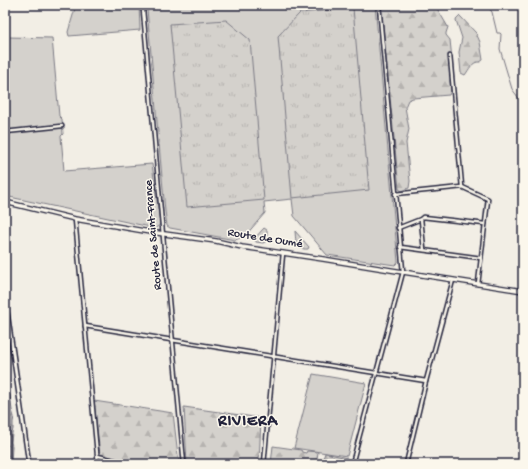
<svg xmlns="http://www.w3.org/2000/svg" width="528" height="469" font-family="'Gochi Hand',sans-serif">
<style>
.grass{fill:#d4d1cc;stroke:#7b7a84}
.forest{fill:url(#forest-firs);stroke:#7b7a84}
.park{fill:url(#park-tufts);stroke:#7b7a84}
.water{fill:url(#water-waves);stroke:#76747f}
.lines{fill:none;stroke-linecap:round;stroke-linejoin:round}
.stream{stroke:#76747f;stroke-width:1}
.minor-casing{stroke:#22223b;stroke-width:5.5}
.tertiary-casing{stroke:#22223b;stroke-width:6}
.secondary-casing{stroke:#22223b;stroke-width:6}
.minor{stroke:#fbf7ec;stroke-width:2.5}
.tertiary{stroke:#fbf7ec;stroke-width:3}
.secondary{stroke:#fbf7ec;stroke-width:3.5}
.labels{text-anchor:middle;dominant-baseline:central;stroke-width:3;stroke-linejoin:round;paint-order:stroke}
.street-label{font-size:12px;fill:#22223b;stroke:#fbf7ec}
.district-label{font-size:16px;font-weight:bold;letter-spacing:1px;fill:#22223b;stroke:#fbf7ec}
</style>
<defs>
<pattern id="forest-firs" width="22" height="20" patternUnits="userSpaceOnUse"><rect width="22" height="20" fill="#d4d1cc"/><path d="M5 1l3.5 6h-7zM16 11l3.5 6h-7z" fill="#b6b3b0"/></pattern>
<pattern id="park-tufts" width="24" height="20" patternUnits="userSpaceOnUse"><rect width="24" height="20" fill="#d4d1cc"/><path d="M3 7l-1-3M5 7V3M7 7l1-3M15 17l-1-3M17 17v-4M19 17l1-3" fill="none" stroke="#b6b3b0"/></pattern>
<pattern id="water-waves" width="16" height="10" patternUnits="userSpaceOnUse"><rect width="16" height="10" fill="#aeabad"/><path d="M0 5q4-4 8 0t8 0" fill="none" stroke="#8d8b8e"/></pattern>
</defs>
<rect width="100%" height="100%" fill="#f2eee5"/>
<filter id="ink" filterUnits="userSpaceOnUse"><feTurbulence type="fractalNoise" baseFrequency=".025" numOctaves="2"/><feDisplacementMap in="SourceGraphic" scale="8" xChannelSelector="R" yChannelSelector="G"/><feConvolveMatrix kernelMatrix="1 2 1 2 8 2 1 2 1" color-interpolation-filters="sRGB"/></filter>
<g filter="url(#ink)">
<g class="grass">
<polygon points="76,5 139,5 140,30 69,36 68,32"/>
<polygon points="147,5 375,5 398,262 395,265 327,255 294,216 292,199 264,202 265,213 245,236 235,240 170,228 167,226 165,211 147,9 146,8"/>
<polygon points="8,37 52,38 59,116 62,119 63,134 61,136 64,171 152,164 160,223 159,226 155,228 5,196 5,42"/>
<polygon points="264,228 267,230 267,241 263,243 256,242 254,239"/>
<path d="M295,231L309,247L308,249C295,250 296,242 295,231Z"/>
<polygon points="313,374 366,383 347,456 294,448"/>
</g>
<g class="forest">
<polygon points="381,5 435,5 448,27 446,33 446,35 450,40 453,69 450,81 451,91 449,95 413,98 408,100 405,107 409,129 406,143 410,181 409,188 402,191 399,189"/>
<path d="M460,16L476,33L480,42L483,60L480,62C472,61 469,70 465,75L461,73L459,52L462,38L456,20Z"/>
<polygon points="94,401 173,413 179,464 135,464 100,455"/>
<polygon points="184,407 261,418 259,464 187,464"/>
<polygon points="273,446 301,450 302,452 306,453 307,451 318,452 317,459 322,461 325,453 347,458 345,464 271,464"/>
</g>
<g class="park">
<polygon points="353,8 369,190 292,198 278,36 300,13"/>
<polygon points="226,20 250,40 264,200 187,207 170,24"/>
</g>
<polygon class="water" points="5,377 8,391 10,395 12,410 14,417 13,422 13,429 12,433 11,442 12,446 11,464 5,464"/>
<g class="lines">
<g class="stream">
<polyline points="487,5 492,12 497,33 500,33 501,34 500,49 512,89 518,97 522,107 521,124 523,127"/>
<polyline points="523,143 522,146 523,153"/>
</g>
<defs>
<g id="minor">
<path d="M141,5L143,10C157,161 169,313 184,464"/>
<polyline points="450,56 462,187"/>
<polyline points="5,132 62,126"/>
<polyline points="395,194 462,187 488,199 478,284"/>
<polyline points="75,219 98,464"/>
<polyline points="398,228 421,219"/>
<polyline points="400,247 481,258"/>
<polyline points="424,250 421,219 423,217 485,224"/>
<polyline points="85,326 426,381"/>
<polyline points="98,456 129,464"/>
<polyline points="264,464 283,253"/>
<polyline points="352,464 403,272 379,5"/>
<polyline points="406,464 426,381 453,280"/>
</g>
<polyline id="tertiary" points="5,298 29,464"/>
<polyline id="secondary" points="5,202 75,219 150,232 216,241 242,247 323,259 403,272 523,291"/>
</defs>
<use href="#minor" class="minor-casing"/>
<use href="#tertiary" class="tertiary-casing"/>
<use href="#secondary" class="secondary-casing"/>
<use href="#minor" class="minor"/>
<use href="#tertiary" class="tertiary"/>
<use href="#secondary" class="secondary"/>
</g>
</g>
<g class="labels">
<g class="street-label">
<text transform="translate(154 235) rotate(-95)">Route de Saint-France</text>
<text transform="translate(265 239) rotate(9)">Route de Oumé</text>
</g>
<g class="district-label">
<text x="248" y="422">RIVIERA</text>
</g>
</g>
<rect width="528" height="469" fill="none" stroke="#fbf7ec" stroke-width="20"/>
<rect x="10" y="10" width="508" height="449" fill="none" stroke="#22223b" stroke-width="1.5" filter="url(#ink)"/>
</svg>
